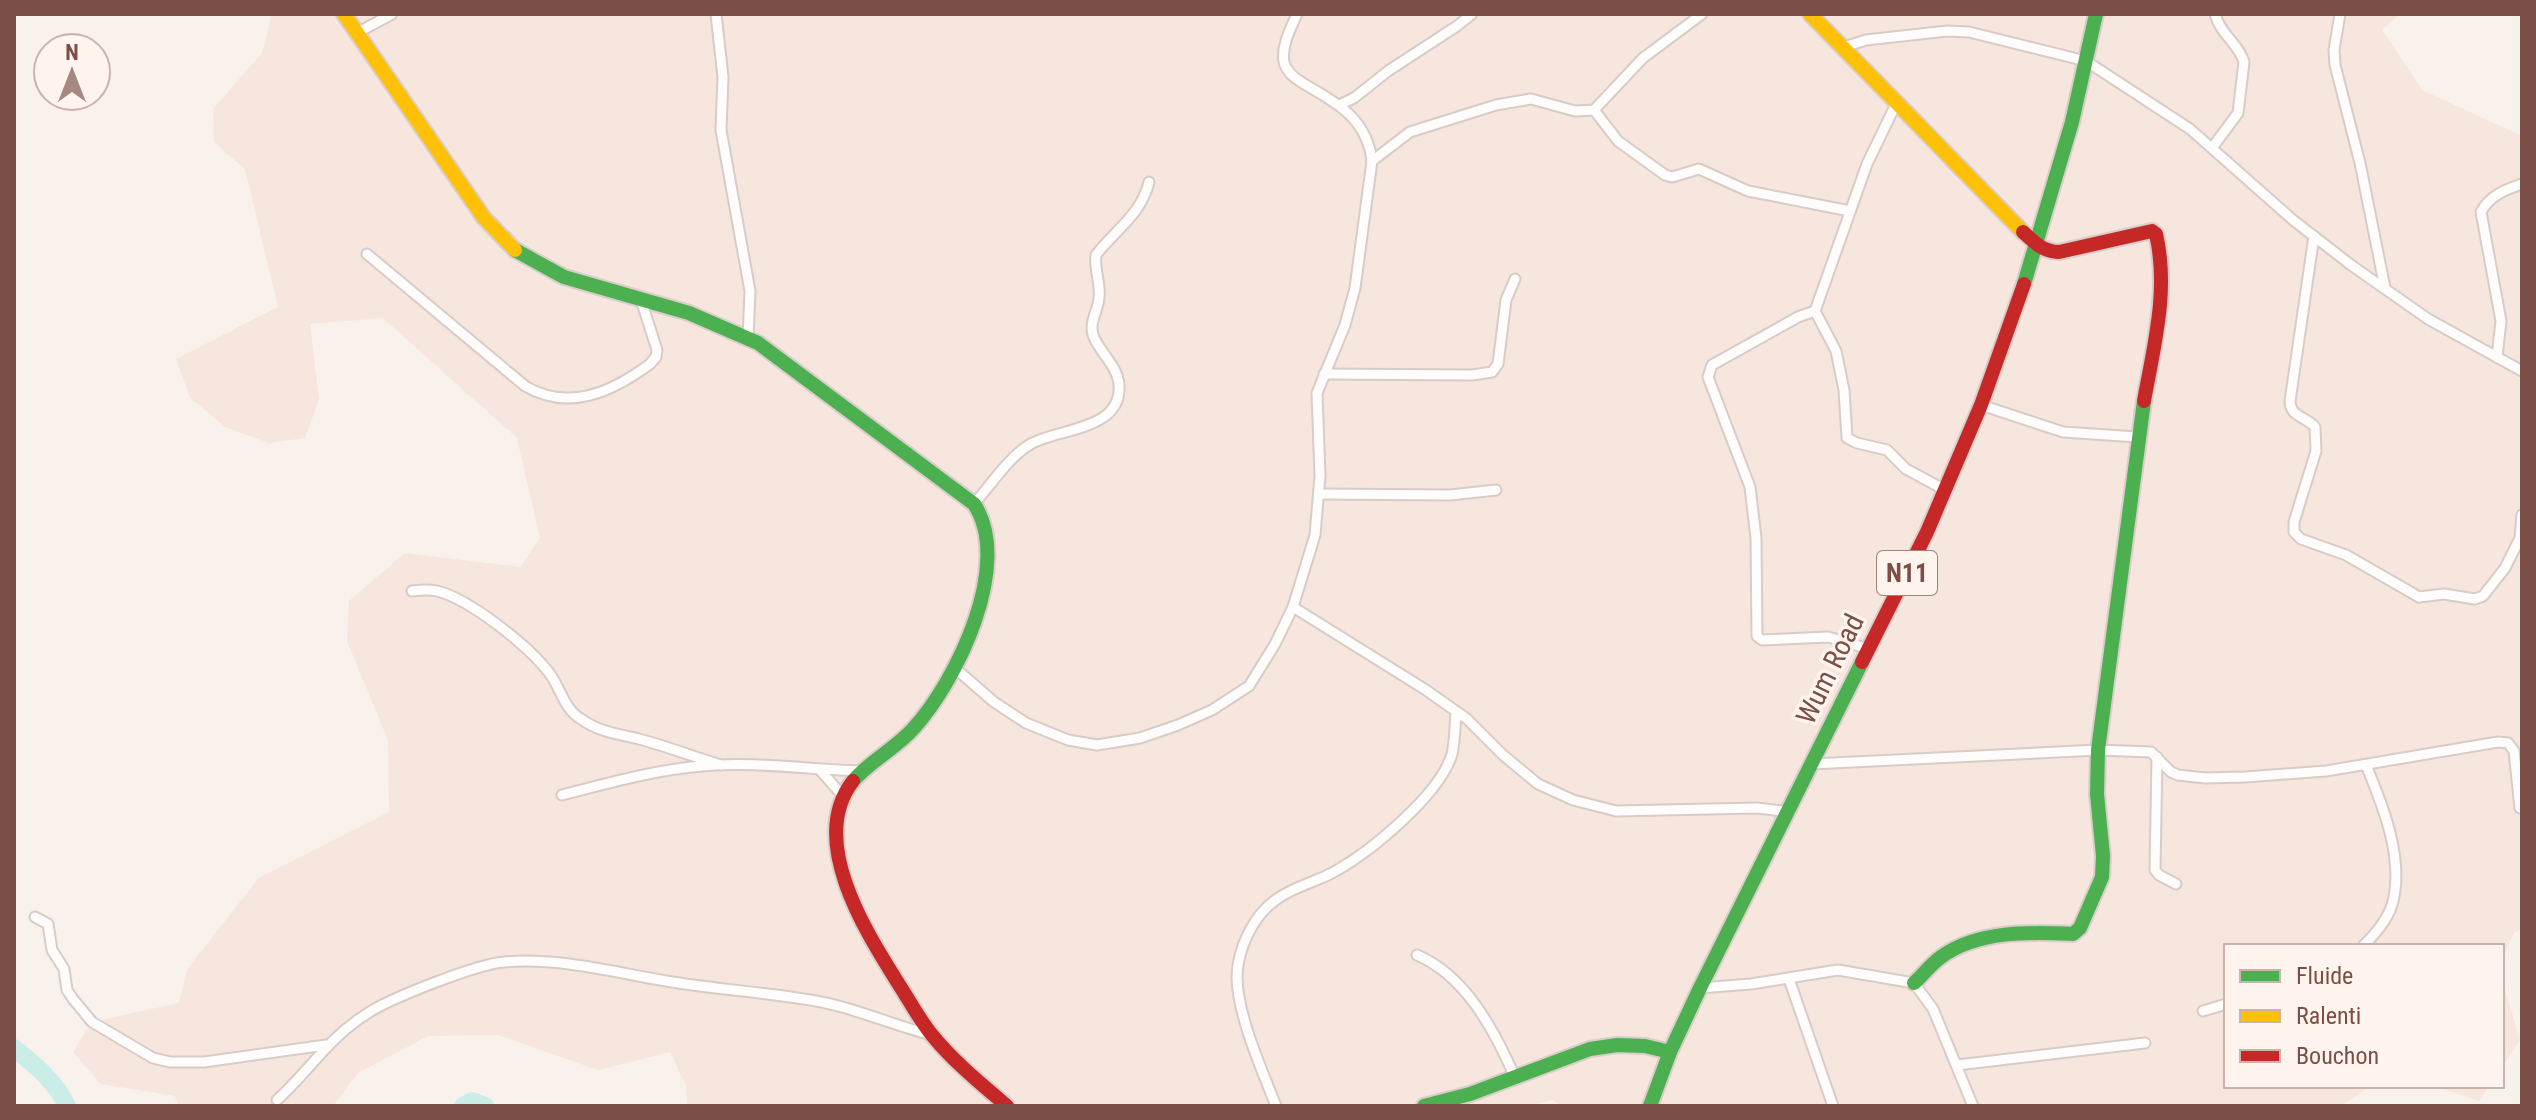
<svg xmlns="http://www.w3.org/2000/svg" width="2536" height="1120" font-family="'Roboto Condensed',sans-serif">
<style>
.residential{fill:#f6e6dd}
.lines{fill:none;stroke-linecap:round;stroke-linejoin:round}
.river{stroke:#cbede8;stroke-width:18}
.street-casing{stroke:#d7ccc8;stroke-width:13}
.fast-casing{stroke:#d9cec9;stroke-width:18}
.slow-casing{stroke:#d9cec9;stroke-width:18}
.jam-casing{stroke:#d9cec9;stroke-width:18}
.street{stroke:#fefdfc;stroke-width:9}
.fast{stroke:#4caf50;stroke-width:14}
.slow{stroke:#ffc107;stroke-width:14}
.jam{stroke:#c62828;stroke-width:14}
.labels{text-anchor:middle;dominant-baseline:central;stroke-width:7;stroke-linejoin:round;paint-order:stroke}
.shield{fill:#fff5ee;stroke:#a38179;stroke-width:2}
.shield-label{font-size:26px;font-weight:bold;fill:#7b4f47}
.street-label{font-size:28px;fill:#7b4f47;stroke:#fff5ee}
</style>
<rect width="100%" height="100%" fill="#f8f1ec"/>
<g class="residential">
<polygon points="272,14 2400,14 2382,30 2422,90 2522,136 2522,929 2514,933 2502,960 2502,946 2226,946 2226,1086 2371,1086 2341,1106 1561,1106 1553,1100 1527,1106 687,1106 686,1085 670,1052 598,1070 499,1035 428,1036 358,1073 333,1106 179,1106 175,1096 101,1084 73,1052 92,1022 179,1003 188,968 259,878 389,812 388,740 347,641 349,601 405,553 520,567 540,538 517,438 383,318 310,324 319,399 305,438 269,443 225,427 190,397 176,359 278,307 245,169 214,142 213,109 262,53"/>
<polygon points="2502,980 2520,1040 2502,1067"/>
<polygon points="2435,1086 2489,1086 2479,1101"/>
</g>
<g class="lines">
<g class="river">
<path d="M14,1048C34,1064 56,1082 67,1106"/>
<polyline points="463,1106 472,1101 485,1106"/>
</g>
<defs>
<g id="street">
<polyline points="716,14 723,77 721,130 750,291 748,338"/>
<polyline points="2340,14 2334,50 2335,65 2360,163 2385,288"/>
<polyline points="357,33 392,14"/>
<polyline points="1844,47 1866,40 1947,31 1969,32 2086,61 2190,129 2293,220 2351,265 2428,319 2522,371"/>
<polyline points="1897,102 1867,164 1815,311 1836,351 1844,390 1847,438 1857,443 1887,450 1906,469 1945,490"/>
<polyline points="1339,105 1354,98 1388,71 1457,26 1472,14"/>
<polyline points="1594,110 1618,141 1665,175 1672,177 1699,169 1748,191 1850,211"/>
<path d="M2212,148L2238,113L2244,62C2239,44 2220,34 2215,14"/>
<polyline points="1372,161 1410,132 1496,105 1531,99 1575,111 1594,110 1643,58 1702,14"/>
<path d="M2314,236L2290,401C2290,417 2305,416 2315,427L2316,451L2294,522V532L2301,539L2346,555L2419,597L2444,594L2475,599L2483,596L2505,568L2520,538L2522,515"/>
<path d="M367,254L525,386C569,412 612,392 650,364L656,357L657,350L641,300"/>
<polyline points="1815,311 1798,317 1712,365 1708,377 1750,487 1756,538 1757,636 1762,640 1828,637 1869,649"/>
<path d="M2497,357L2501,321L2481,212C2490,195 2505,190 2522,184"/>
<polyline points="1324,374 1472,375 1492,372 1498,364 1506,300 1515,279"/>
<polyline points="1981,405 2063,432 2137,437"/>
<polyline points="1320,494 1450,495 1496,490"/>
<path d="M974,504C989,487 1010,456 1029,445C1055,428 1123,432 1119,384C1117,365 1099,352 1093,335C1089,322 1098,311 1099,298C1101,284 1094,270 1096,255C1115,230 1141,215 1149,182"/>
<path d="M412,591C420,590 428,589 437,591C470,599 530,647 550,674C561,689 564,709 581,719C599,732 618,734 639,739C666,746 694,757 721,765"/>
<polyline points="1293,607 1426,690 1467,719 1503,755 1538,784 1573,800 1616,811 1757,808 1790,812"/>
<path d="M956,669L994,702L1026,723L1068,740L1097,745L1140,738L1178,725L1212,710L1249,686L1275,644L1293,607L1315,535L1320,476L1317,393L1345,325L1355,288L1372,161C1364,94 1290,92 1284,62C1281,46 1291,28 1297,14"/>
<polyline points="2157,757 2155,870 2159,875 2176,884"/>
<polyline points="1812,764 2098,750 2151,752 2171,772 2178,775 2205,778 2245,777 2326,771 2498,742 2508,743 2514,751 2520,808"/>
<polyline points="819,769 843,796"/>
<path d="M562,795C608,783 654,770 702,766C756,761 809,770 863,771"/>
<polyline points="35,917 48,924 52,950 64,969 67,990 73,999 92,1022 153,1058 170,1062 204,1062 326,1045"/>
<path d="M2363,946C2375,934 2386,922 2392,905C2405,860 2383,806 2366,765"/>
<path d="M1417,955C1466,976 1494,1030 1515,1077"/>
<polyline points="1789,979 1833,1106"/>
<polyline points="1700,988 1751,984 1838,970 1914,983 1933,1009 1973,1106"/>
<polyline points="2203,1011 2226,1004"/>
<polyline points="1957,1065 2145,1043"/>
<path d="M277,1100C311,1069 328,1038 368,1013C391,998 477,964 504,962C557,957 613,972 666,981C713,989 762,992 810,1000C851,1006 891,1025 932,1035"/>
<path d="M1276,1106C1262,1070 1238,1017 1237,978C1237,950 1253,915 1277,899C1293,887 1315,882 1332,873C1369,853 1440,795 1452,754C1455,741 1455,725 1456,712"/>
</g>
<g id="fast">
<path d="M515,250L564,277L689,313L758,343L974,504C1014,564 956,682 913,729C895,749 870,761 853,781"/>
<polyline points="2024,284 2072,122 2096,14"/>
<path d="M1914,983C1923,975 1931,964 1941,957C1978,930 2030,932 2073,934L2080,928L2102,877L2103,856L2097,794L2098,750L2144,401"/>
<polyline points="1424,1106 1470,1094 1590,1049 1617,1045 1645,1046 1670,1052"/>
<polyline points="1650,1106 1670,1052 1700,988 1862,662"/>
</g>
<g id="slow">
<polyline points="344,14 484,218 515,250"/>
<polyline points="1810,14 2023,232"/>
</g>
<g id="jam">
<path d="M2023,232C2035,243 2042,251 2059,252L2152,231L2156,234C2169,290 2154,345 2144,401"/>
<polyline points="1862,662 1927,532 1981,405 2024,284"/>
<path d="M853,781C807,840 866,932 898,983C909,1000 919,1019 932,1035C953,1061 981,1084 1007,1106"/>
</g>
</defs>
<use href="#street" class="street-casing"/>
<use href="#fast" class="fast-casing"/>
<use href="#slow" class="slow-casing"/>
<use href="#jam" class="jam-casing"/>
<use href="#street" class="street"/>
<use href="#fast" class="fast"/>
<use href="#slow" class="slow"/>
<use href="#jam" class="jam"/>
</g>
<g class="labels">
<rect class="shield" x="1877" y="551" width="60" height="44" rx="6"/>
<g class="shield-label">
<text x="1907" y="573">N11</text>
</g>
<g class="street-label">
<text transform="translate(1830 669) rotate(-64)">Wum Road</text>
</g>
</g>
<rect width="2536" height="1120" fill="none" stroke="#7b4f47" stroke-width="32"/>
<rect x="2224" y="944" width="280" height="144" fill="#fff5ee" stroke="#cab3ab" stroke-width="2"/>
<rect x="2240" y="970" width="40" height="12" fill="#4caf50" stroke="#cab3ab" stroke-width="2"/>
<text x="2296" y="984" font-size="24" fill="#7b4f47">Fluide</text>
<rect x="2240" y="1010" width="40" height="12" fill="#ffc107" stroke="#cab3ab" stroke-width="2"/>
<text x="2296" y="1024" font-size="24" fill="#7b4f47">Ralenti</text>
<rect x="2240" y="1050" width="40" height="12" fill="#c62828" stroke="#cab3ab" stroke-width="2"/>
<text x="2296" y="1064" font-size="24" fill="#7b4f47">Bouchon</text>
<g transform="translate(72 72)"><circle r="38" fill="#fff5ee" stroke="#cab3ab" stroke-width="2"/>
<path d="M0-6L14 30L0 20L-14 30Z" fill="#a78881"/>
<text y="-12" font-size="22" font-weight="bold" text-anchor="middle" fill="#7b4f47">N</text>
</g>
</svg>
